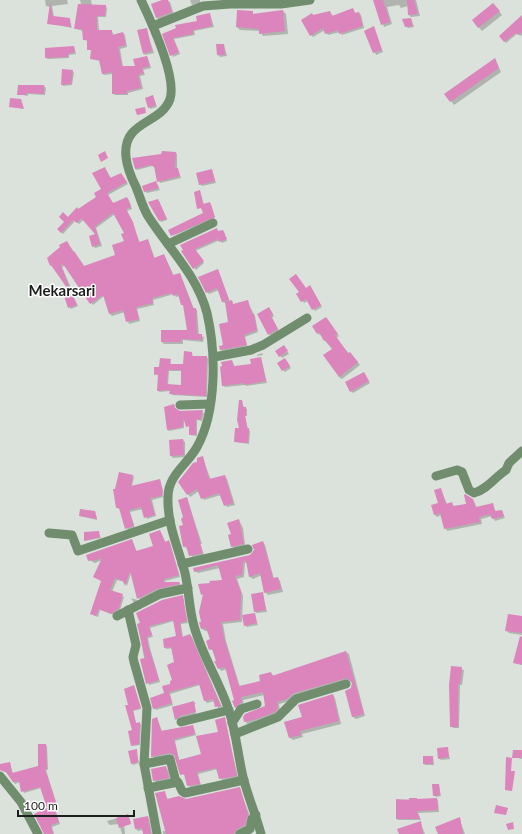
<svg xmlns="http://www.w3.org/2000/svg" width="522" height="834" font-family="Lato,sans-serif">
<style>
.shadow{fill:#0003;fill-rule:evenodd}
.building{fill:#dc84bc;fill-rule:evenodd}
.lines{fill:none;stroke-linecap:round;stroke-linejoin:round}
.minor{stroke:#708d6e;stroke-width:9}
.labels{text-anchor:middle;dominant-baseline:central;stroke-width:3;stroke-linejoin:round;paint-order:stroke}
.quarter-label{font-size:15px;font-weight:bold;fill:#1d1f1d;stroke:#fff}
</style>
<rect width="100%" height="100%" fill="#dbe1db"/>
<g class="shadow">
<polygon points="45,0 67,0 68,4 52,6 54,17 69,19 72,28 48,23 50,7 46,6"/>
<polygon points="80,0 91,0 92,6 105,6 107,8 106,17 98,17 99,31 112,31 114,36 123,33 125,35 127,47 120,49 123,67 136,67 147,57 148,59 151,68 143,70 145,75 140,76 143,89 128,93 128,95 115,95 113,93 113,74 104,75 103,74 100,61 91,59 92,51 88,49 88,41 84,40 83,31 76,29 82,7"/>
<polygon points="165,0 170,2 174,15 160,20 157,18"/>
<polygon points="190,0 200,0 200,3 192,5"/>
<polygon points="374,0 416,0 420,16 411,17 409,15 408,6 401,8 399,5 387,7 392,24 384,27"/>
<polygon points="496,7 502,15 482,31 473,20"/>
<polygon points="353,10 356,14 359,13 361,15 364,28 342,35 340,32 328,35 325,30 313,37 311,35 314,16 330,12 333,16"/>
<polygon points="283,11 286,14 288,34 263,36 260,31 240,30 237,27"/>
<polygon points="210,14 214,27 194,31 195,35 174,39 180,54 173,57 164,34 198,21"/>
<polygon points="522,16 522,35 520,36 518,33 506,43 500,36"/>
<polygon points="411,19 414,27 408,28 406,26"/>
<polygon points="374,28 383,52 376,55 365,31"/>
<polygon points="146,29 154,53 145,55 144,53"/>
<polygon points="224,45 227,56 220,57 218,55"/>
<polygon points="74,47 76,54 69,55 69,58 48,59 46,58"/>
<polygon points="495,59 501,72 454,105 446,94"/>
<polygon points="72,71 74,73 72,85 63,86 62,84"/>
<polygon points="44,86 46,88 45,95 28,94 28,96 18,94"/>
<polygon points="153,96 157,107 150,109 149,107"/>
<polygon points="176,153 177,154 177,168 181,178 160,183 155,168 152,166 137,170 135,168"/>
<polygon points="106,170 111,178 121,174 128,184 108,195 113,204 127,198 129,200 132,209 127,211 140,243 148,240 155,259 164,255 174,276 179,274 181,276 194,309 197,310 199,335 204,337 203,342 183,340 183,344 164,344 162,342 188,331 184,307 180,296 176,297 174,294 153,300 154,305 137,309 140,321 129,324 125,312 112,316 110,314 104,296 93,305 65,266 62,267 71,288 69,289 51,265 67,242 85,267 116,256 125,242 126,233 115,214 96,228 102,246 95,248 93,246 97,235 84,219 79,224 75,221 63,234 58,229 78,210 98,197 102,190"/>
<polygon points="212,170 216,183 202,186 200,184"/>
<polygon points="156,183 160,190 147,193 145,191"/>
<polygon points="200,191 204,205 211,204 215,218 173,236 205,213 203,208 198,208"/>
<polygon points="159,201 167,220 161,222 150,203"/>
<polygon points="216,229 219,232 223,231 224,232 227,241 222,243 220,240 195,251 204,263 196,270 182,251"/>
<polygon points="218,270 230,302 232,301 233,305 247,301 255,316 258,332 245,337 247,346 222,351 220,349 224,346 229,323 226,303 222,302 219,290 209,294 207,292"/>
<polygon points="311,288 322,307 315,311 308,301 304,303 298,294 306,289"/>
<polygon points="72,294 78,306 71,309 69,307"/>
<polygon points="269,308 274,316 272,318 279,331 271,336 269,334"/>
<polygon points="328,320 339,336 336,338 349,354 352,355 360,365 342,379 339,377 333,349 324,340 321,334 320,335 317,333"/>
<polygon points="285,348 289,354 282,358 276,351"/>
<path d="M192,353L193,357L208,358L207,397L172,395L170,391L159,392V376L155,374L170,360L171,365H183ZM169,371H182V386L168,385Z"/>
<polygon points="262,353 263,355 257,356 257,355"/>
<polygon points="261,358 267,383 246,386 245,385 225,387 223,385 232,361 235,367 252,365"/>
<polygon points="286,361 291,368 285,372 283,370"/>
<polygon points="365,375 370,383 353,393 351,391"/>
<polygon points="242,401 244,408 247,409 247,416 245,416 248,429 250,431 249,444 235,442 240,429"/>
<polygon points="174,405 176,410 180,412 204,413 202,421 197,420 197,436 190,435 190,427 187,426 184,418 184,428 169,431 168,430 165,408"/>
<polygon points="170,440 183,440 185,442 185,457 173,458 171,456"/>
<polygon points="202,457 211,480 225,476 227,479 235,505 227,507 221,495 204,500 199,491 190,497 188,494 199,463"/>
<polygon points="133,476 134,477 132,486 160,480 163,497 152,500 156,516 147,519 143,509 130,512 135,528 128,530 120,509 117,508"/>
<polygon points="441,490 447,504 452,503 454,507 467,504 473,500 477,508 492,504 496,512 502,511 505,518 495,521 492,516 481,519 482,524 447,531 441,515 437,517 435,515 439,504"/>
<polygon points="187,498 202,544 200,544 204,555 192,557 188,548 184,547 181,535 185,525"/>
<polygon points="95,512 97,520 80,516"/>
<polygon points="239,520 243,528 245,545 234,548 232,546 232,535"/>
<polygon points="160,531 166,543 168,541 170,543 180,577 165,581 165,583 179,583 181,585 140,600 131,573 127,586 125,582 117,580 112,592 124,597 120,610 114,615 100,610 98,617 93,615 91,614 102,581 95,577 102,560 95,563 89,560 132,540 137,552 154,547"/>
<polygon points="98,532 101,538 85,541"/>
<polygon points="263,542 265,545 274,579 278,578 280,581 283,592 268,595 265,592 262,575 253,579 250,577 247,563 245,563 244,577 237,579 243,596 242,622 223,624 226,641 240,687 262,682 271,673 274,676 346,652 349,654 365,716 356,719 353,717 351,688 353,682 350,680 297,695 290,701 279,704 280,711 259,721 247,724 245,721 266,706 264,695 243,700 244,705 238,710 235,707 236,701 227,669 221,671 219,668 214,651 210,649 211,640 208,631 205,631 202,629 204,596 202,594 223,581 220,568 198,573 195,571 250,556"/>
<polygon points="262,593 267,612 257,613 255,612"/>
<polygon points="182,596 188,623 181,624 183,638 190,635 192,637 222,707 218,708 215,701 207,703 205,701 200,685 170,694 173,705 156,710 154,708 173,681 176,662 173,648 167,649 165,648 177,637 174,621 150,628 153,637 148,638 150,648 160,682 149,685 138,624"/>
<polygon points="131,598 137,600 138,601 134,603"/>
<polygon points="254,614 258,625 247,627 245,625"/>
<polygon points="522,617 522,635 509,633 506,630"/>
<polygon points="452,667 464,670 462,685 460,685 459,728 453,728 451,726"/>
<polygon points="134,686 141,709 133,711 136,724 141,724 140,745 133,746 133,731 129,705"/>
<polygon points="333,695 335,698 341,724 302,734 303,737 293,740 290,738 285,722 303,717"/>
<polygon points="194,702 196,704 194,704 196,715 179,722 176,719 173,707"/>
<polygon points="157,718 162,731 193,726 194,728 196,735 175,741 179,760 202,755 219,733 224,718 238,777 222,780 218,769 198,774 201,785 190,788 185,775 181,774 175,756 171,754 154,758 152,756"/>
<polygon points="46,745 47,746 48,770 46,770 58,808 55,809 60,824 52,827 54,834 45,834 48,809 41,788 24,793 20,782 15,784 8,773 0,770 0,765 10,763 13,774 39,766"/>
<polygon points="447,748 450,759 441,760 439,758"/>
<polygon points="136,750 139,763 133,765 132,763"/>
<polygon points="522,752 522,759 513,757 522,751"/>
<polygon points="433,757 434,765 425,765 424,763"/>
<polygon points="165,767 168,770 171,781 157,783 154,780"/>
<polygon points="439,785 441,796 436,797 434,795"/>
<polygon points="239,788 250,816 246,827 237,834 163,834 163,831 167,831 164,792 168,800 186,800"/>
<polygon points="417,799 418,800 437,799 438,801 439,812 418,813 421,820 398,820 397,819 397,800"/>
<polygon points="128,815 131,823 124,823 125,834 122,834 119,824 110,825 108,823 107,821"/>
<polygon points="147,817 149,819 152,834 144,834 143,830 138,831 136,829 134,820"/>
<polygon points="459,818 465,834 439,834"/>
<polygon points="420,822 425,834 400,834"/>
</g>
<g class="building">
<polygon points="162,0 168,0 172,12 156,18 151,4"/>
<polygon points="373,0 383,0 390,22 381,25"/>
<polygon points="407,0 414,0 418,14 408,15"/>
<polygon points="50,3 53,16 70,18 71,27 47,24"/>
<polygon points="493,3 500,11 478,28 472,20"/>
<polygon points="78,4 106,5 105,16 97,16 97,30 112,30 112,35 123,32 126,45 118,47 122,66 135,66 133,59 147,56 150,66 142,68 144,73 138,75 141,88 127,91 127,94 112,94 112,72 102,74 99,60 90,59 91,50 87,50 87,40 83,40 82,29 74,29"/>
<polygon points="353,8 355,13 359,12 363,26 339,34 338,30 325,34 323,28 310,36 301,20 312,13 313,15 330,11 332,16"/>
<polygon points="237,10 253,11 253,14 283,10 285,31 259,34 259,29 236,27"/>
<polygon points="210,13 212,26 193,30 193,34 173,38 179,52 170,56 162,34 176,28 175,25 197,21 196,16"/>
<polygon points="522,15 522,32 518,35 516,33 504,42 499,36"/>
<polygon points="411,18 413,26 405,27 402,19"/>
<polygon points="374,26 382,50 373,53 364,31"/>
<polygon points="147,28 152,51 143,54 137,30"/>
<polygon points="216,44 224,44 225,55 217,55"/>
<polygon points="74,46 75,52 68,54 68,57 45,58 45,48"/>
<polygon points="495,58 499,68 450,102 444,94"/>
<polygon points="62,69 73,70 71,84 61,85"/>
<polygon points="18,85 44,85 44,94 27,93 26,95 17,95"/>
<polygon points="153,95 156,105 148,108 145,98"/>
<polygon points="10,98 21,99 24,109 9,107"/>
<polygon points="145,107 146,113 137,115 135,109"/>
<polygon points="105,151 108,158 101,162 98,155"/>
<polygon points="162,151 176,152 175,168 178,168 180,176 157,182 154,166 151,166 151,165 135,169 132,158 161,154"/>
<polygon points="105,167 110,178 121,173 127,182 107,193 113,203 127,197 131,207 126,209 133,222 139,242 148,239 154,258 164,254 173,275 180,273 193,308 196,308 197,334 202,334 202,340 181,339 181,342 161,342 161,330 187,330 183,305 181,305 178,294 173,296 172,293 152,298 153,303 136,307 139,319 126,322 123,310 109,314 103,295 90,304 63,264 61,265 69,287 67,288 51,265 50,266 47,258 60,247 59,245 67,241 73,252 74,251 84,266 115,255 112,245 124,241 121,234 124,233 113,213 95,226 100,244 92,247 89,236 95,234 81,218 77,223 73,220 61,233 57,229 64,222 59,217 63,212 68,217 77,207 78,209 96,197 94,193 101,189 92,173"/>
<polygon points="212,169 215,181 199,185 196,173"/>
<polygon points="156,181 159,188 144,192 142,186"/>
<polygon points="200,190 203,204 210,202 215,217 171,236 168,230 203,213 201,208 197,209 194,192"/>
<polygon points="158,199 167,219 159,221 148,202"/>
<polygon points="217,228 218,231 223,230 227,239 219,242 218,239 195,249 204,261 193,269 181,251 183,250 180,245"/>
<polygon points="218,269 229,300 222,302 217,288 206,293 198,277"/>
<polygon points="296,274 306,288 310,285 321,305 312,310 306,299 301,302 296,294 299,292 289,279"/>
<polygon points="72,293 77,305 68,308 64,296"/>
<polygon points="232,300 233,304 248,300 252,314 254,314 257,330 244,335 247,345 220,350 219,346 223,345 219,324 228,322 225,302"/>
<polygon points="269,307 273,314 271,316 278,329 268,335 257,314"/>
<polygon points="326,317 338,334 335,335 348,353 350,352 358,362 339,377 323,355 332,349 325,340 324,341 319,332 317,334 312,326"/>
<polygon points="284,345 288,351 279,357 275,351"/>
<path d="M184,351L192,352V356H207L206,396L169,394L170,390L157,391L158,374L154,375V367H159L160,358L171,359L170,364H183ZM168,370H181V385L167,384Z"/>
<polygon points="261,357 266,381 244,385 244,383 222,386 220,367 222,366 221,362 232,360 234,366 251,364 250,359"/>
<polygon points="285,358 290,366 282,371 277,363"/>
<polygon points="364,372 369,381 350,392 345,382"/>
<polygon points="239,400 242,400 243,407 246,407 246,415 245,415 247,428 249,428 248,443 234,442 235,428 239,428 237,420"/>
<polygon points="174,404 175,408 180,411 203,410 201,420 196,419 196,435 189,435 189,426 186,427 183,417 183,427 167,430 164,407"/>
<polygon points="183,439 184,455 170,456 169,440"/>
<polygon points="203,456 209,479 225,475 233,503 224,506 219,493 201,499 197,489 187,495 178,482 193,463 197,462 197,458"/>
<polygon points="119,472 133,475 131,486 160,479 163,491 162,496 150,498 155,515 144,518 141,507 129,510 134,526 125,529 119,508 116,508 113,489 115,489"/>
<polygon points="441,488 446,504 452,502 453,506 466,504 464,495 465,494 473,499 476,507 493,503 495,511 502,510 504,516 492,519 490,514 479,517 480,522 444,529 440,513 434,515 431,505 438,503 434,490"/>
<polygon points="187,497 203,553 189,556 186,546 183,547 179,526 183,525 181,519 183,517 178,500"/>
<polygon points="80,509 95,511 97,519 79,516"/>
<polygon points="239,519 244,544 231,547 228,535 231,534 227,523"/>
<polygon points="160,530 165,542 169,540 179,575 164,579 164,582 179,582 180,584 157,589 137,599 130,571 125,586 123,581 115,578 110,590 123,594 119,608 111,614 99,609 96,616 90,614 101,581 93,577 102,558 93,561 92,560 88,561 86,555 132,539 136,551 153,546 149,534"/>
<polygon points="99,531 100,537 84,541 84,532"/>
<polygon points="263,541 273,578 278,577 281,589 264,593 260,573 249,577 246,561 243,561 242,575 235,576 241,592 240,620 221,622 224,638 239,686 260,681 259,675 271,672 272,676 346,651 364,714 352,717 345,691 351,688 352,683 347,678 294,693 287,699 277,702 278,708 275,712 257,719 244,722 243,717 245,714 265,706 263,692 241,697 242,702 235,708 232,701 234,700 225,667 218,669 214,661 216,661 212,649 209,650 206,641 210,639 206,628 201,629 199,622 201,622 199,612 203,594 201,595 198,584 210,583 209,581 222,580 218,565 194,572 193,568 250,555 254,550 252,545"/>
<polygon points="263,592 266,610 254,612 251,594"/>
<polygon points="183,595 187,621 180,623 182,637 190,634 221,706 215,707 213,699 204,701 199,684 169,692 172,703 153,709 150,698 164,693 162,686 170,684 170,681 172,680 167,665 174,662 171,647 164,648 163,639 176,636 173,620 149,626 152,635 147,637 148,645 159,680 146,684 140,659 145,658 137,624 140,623 136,613 162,600"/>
<polygon points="255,613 257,623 244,626 242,615"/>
<polygon points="508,614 522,616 522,633 505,631"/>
<polygon points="520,636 522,637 522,665 513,663"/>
<polygon points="451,666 462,667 460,684 458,684 458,727 450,727 449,685"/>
<polygon points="134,685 141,708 133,710 136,723 140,722 139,744 131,746 128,731 132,730 125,705 128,705 124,689"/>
<polygon points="333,694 339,721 300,731 301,735 289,738 284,722 302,717 298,705"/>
<polygon points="194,701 196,712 180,716 175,720 172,707"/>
<polygon points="157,717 161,731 193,725 195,734 174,739 179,760 201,754 196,736 218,732 215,720 225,717 237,776 219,779 216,768 197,772 200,784 187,786 184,774 180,775 174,755 169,753 151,757 152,719"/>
<polygon points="38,744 46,744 47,769 45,769 57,806 54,807 59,822 51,825 53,834 44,834 34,814 47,808 40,787 21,792 19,781 13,782 6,772 0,770 0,764 10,762 12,773 38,766"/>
<polygon points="448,747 449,757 438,759 437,748"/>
<polygon points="137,749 138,762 131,764 128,751"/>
<polygon points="513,750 522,750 521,758 512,758"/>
<rect x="423" y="756" width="10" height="8"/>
<polygon points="506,757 512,758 511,771 515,771 512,791 505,790"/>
<polygon points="166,766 169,778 153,781 151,769"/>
<polygon points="432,784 439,784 440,795 433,796"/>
<polygon points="240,787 248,814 245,825 237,829 234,834 166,834 155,793 165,791 167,799 179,796 186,799"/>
<polygon points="409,798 417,798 417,799 437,798 438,810 417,811 420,819 396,819 396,799 409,800"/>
<polygon points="496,805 508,808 506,815 494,813"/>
<polygon points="128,814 131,824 119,828 116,818"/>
<polygon points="148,816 151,834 143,834 142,828 135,829 133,819"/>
<polygon points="460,817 463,834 438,834 435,827"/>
<polygon points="421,821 423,834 399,834 397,829"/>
<polygon points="513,822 514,829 508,830 506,824"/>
</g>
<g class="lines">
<g class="minor">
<path d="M141,0C151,21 177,77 170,99C161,125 122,120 126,157C127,168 131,177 136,187C140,197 143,208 148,216C169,249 197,275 207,313C216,352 217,411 197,447C187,465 168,475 168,497C167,524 178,547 185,573C189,590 189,609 194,626C202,656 220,682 229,711C236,732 238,755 243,777C248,797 256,815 261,834"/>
<polyline points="153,26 203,6 230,4 281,4 310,0"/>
<polyline points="168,244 213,223"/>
<polyline points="214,357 251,350 263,345 307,318"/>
<polyline points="180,405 210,404"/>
<path d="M436,476L457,470L462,472L469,490L474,493C488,489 495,477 506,470L509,463L522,451"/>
<polyline points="49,533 72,535 78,551 170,520"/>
<polyline points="182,564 248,549"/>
<polyline points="128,610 136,645 133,657 134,662 147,708 144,764 157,834"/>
<polyline points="117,616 160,594 188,588"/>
<polyline points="181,722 229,710"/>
<polyline points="232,723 241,709 257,704"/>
<polyline points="235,734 278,717 296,699 346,684"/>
<polyline points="144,764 170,759 176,782"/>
<polyline points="0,776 21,802 38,834"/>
<polyline points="148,788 178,782 182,791 185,793 244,780"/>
<polyline points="240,834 250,829 252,819 256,815"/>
</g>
</g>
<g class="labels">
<g class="quarter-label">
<text x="62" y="290">Mekarsari</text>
</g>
</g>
<path d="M18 810v6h116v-6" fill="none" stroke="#1d1f1d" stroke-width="2"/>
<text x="24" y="810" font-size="12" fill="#1d1f1d" stroke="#ffffff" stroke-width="3" paint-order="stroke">100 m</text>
</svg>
